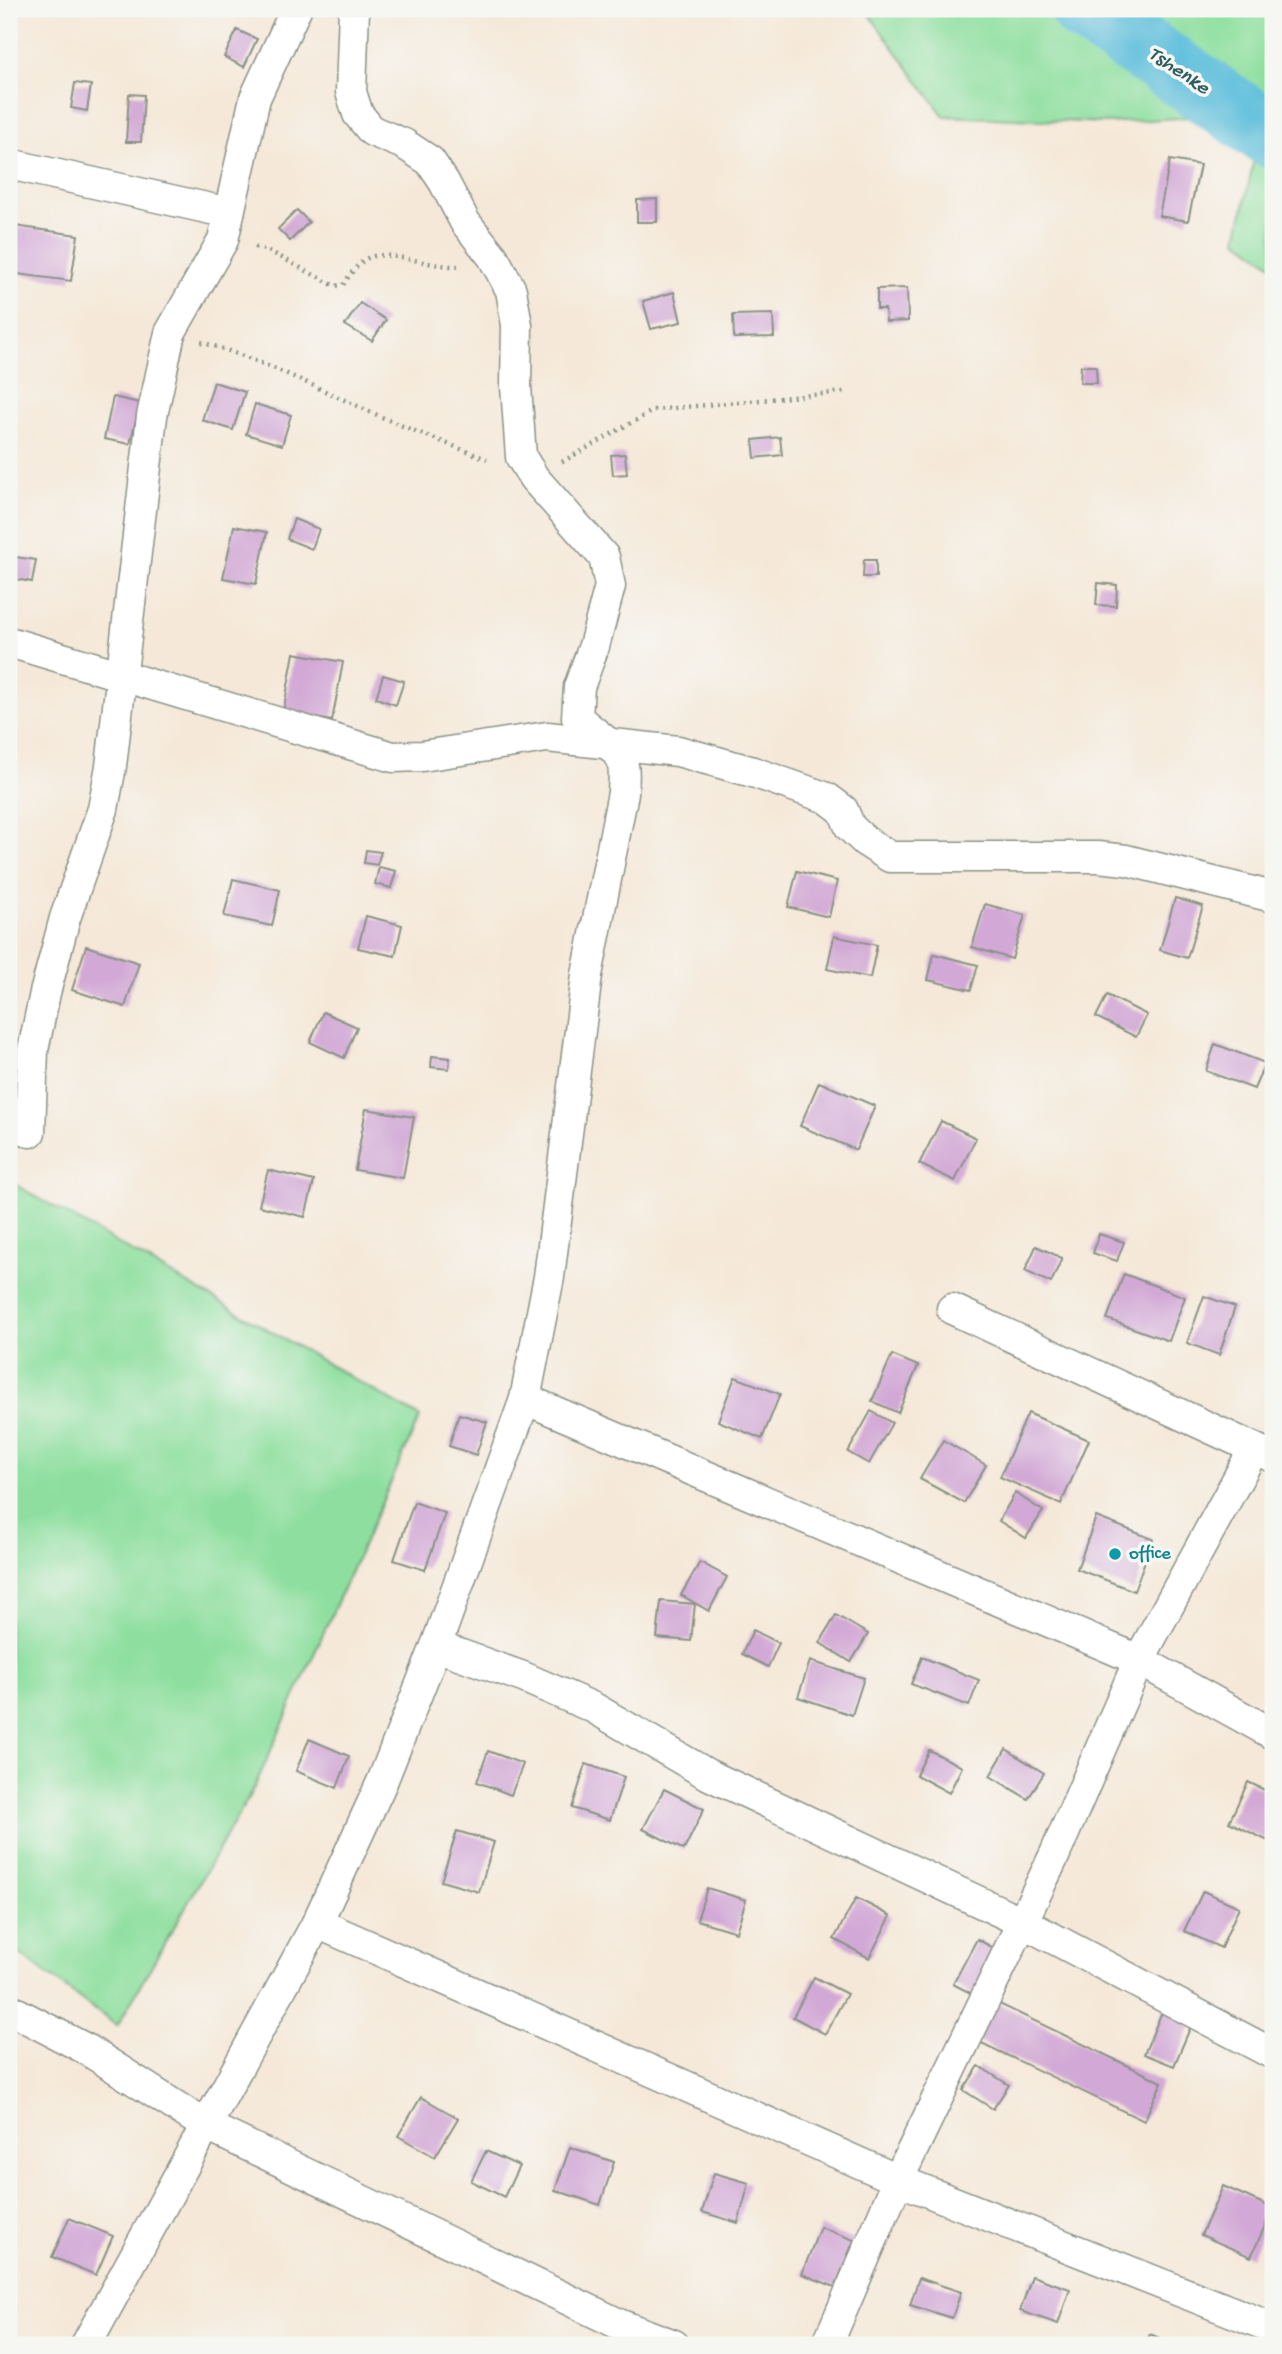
<svg xmlns="http://www.w3.org/2000/svg" width="1282" height="2354" font-family="'Gochi Hand',sans-serif">
<style>
.green{fill:#8edf9f;stroke:#568e6a;stroke-width:2}
.lines{fill:none;stroke-linecap:round;stroke-linejoin:round}
.river{stroke:#5cbedb;stroke-width:66}
.building{fill:#d2a9d6}
.street-casing{stroke:#8a9286;stroke-width:33}
.path{stroke:#8a9286;stroke-width:4.5;stroke-dasharray:2 5;stroke-linecap:butt}
.street{stroke:#fff;stroke-width:30}
.culture-dot{fill:#0f9aa8;stroke:#f6f6f2;stroke-width:2.5}
.labels{text-anchor:middle;dominant-baseline:central;stroke-width:7;stroke-linejoin:round;paint-order:stroke}
.culture-label{font-size:19px;fill:#0d838f;stroke:#f6f6f2;text-anchor:start}
.water-label{font-size:21px;font-style:italic;fill:#2e5d5e;stroke:#f6f6f2}
</style>
<rect width="100%" height="100%" fill="#f6f6f2"/>
<filter id="ink" filterUnits="userSpaceOnUse"><feTurbulence type="fractalNoise" baseFrequency=".0143" numOctaves="2"/><feDisplacementMap in="SourceGraphic" scale="14" xChannelSelector="R" yChannelSelector="G"/><feConvolveMatrix kernelMatrix="1 2 1 2 8 2 1 2 1" color-interpolation-filters="sRGB"/></filter>
<filter id="wash" filterUnits="userSpaceOnUse"><feTurbulence type="fractalNoise" baseFrequency=".00686" numOctaves="4" result="noise"/><feDisplacementMap in="SourceGraphic" scale="28" xChannelSelector="R" yChannelSelector="G"/><feGaussianBlur stdDeviation="1.57" result="paint"/><feColorMatrix in="noise" values="0 0 0 0 0 0 0 0 0 0 0 0 0 0 0 0 0 1.4 0 .05"/><feComposite in="paint" operator="in"/></filter>
<g filter="url(#wash)">
<rect width="100%" height="100%" fill="#f5e8d8"/>
<g class="green">
<polygon points="865,9 1273,9 1273,266 1237,239 1264,112 1107,123 944,116"/>
<polygon points="9,1181 420,1417 255,1786 117,2026 9,1946"/>
</g>
<g class="lines">
<polyline class="river" points="1083,9 1273,136"/>
</g>
<g id="blocks">
<g class="building">
<polygon points="237,30 257,39 244,67 224,57"/>
<polygon points="75,83 91,85 87,111 71,108"/>
<polygon points="129,94 144,95 141,142 126,142"/>
<polygon points="1170,160 1200,165 1188,221 1159,216"/>
<polygon points="657,199 657,222 637,222 637,200"/>
<polygon points="297,210 309,222 290,241 278,229"/>
<polygon points="15,226 78,235 71,281 9,273"/>
<polygon points="907,288 908,321 886,322 885,309 877,309 877,289"/>
<polygon points="674,292 681,322 651,329 643,301"/>
<polygon points="360,303 386,320 372,341 345,325"/>
<polygon points="773,314 774,337 734,338 733,315"/>
<polygon points="1081,366 1096,366 1097,383 1080,383"/>
<polygon points="214,382 245,392 233,430 202,420"/>
<polygon points="113,397 140,403 130,444 104,439"/>
<polygon points="255,404 291,415 282,445 246,434"/>
<polygon points="780,437 782,455 755,458 753,440"/>
<polygon points="625,454 627,474 613,475 611,455"/>
<polygon points="294,519 319,529 312,549 287,539"/>
<polygon points="234,526 267,532 256,584 223,578"/>
<polygon points="9,556 36,560 32,582 9,578"/>
<polygon points="864,560 876,560 876,577 863,577"/>
<polygon points="1098,583 1117,585 1116,606 1096,605"/>
<polygon points="294,653 343,662 332,721 283,713"/>
<polygon points="383,675 404,681 396,705 376,698"/>
<polygon points="366,850 381,852 377,865 364,863"/>
<polygon points="379,867 396,871 391,888 375,884"/>
<polygon points="797,871 837,881 829,917 788,907"/>
<polygon points="233,879 280,890 272,926 224,916"/>
<polygon points="1175,898 1203,906 1187,958 1160,950"/>
<polygon points="985,904 1025,915 1012,959 972,947"/>
<polygon points="366,916 402,925 395,956 358,948"/>
<polygon points="834,936 877,945 870,978 827,969"/>
<polygon points="86,946 139,963 125,1007 72,990"/>
<polygon points="934,954 978,965 971,990 928,980"/>
<polygon points="1107,995 1147,1015 1136,1037 1096,1017"/>
<polygon points="323,1012 357,1027 344,1058 310,1042"/>
<polygon points="1215,1044 1265,1063 1254,1089 1206,1071"/>
<polygon points="432,1056 450,1058 449,1069 431,1067"/>
<polygon points="9,1065 15,1065 11,1121 9,1121"/>
<polygon points="819,1082 875,1106 856,1150 800,1126"/>
<polygon points="366,1109 414,1117 403,1178 355,1170"/>
<polygon points="941,1121 976,1138 955,1181 919,1164"/>
<polygon points="268,1170 314,1181 305,1217 259,1206"/>
<polygon points="1099,1234 1124,1242 1117,1261 1093,1253"/>
<polygon points="1036,1246 1062,1258 1051,1283 1025,1271"/>
<polygon points="1124,1274 1185,1297 1169,1341 1107,1319"/>
<polygon points="1204,1296 1235,1307 1219,1355 1187,1343"/>
<polygon points="892,1355 918,1366 898,1413 872,1401"/>
<polygon points="735,1377 780,1394 762,1439 718,1421"/>
<polygon points="871,1411 892,1423 869,1464 848,1452"/>
<polygon points="1028,1413 1089,1440 1061,1504 1000,1477"/>
<polygon points="459,1414 487,1422 476,1455 449,1446"/>
<polygon points="943,1440 986,1465 964,1503 920,1479"/>
<polygon points="1015,1493 1043,1511 1026,1538 999,1521"/>
<polygon points="414,1502 445,1513 425,1570 394,1560"/>
<polygon points="1096,1517 1153,1539 1134,1591 1077,1569"/>
<polygon points="700,1562 727,1577 709,1611 681,1595"/>
<polygon points="661,1601 695,1604 691,1641 657,1638"/>
<polygon points="836,1615 868,1634 851,1662 820,1643"/>
<polygon points="753,1630 779,1643 768,1667 742,1654"/>
<polygon points="922,1657 979,1680 969,1706 911,1684"/>
<polygon points="810,1661 864,1678 852,1715 798,1697"/>
<polygon points="309,1739 349,1756 337,1788 296,1771"/>
<polygon points="1006,1749 1044,1773 1028,1799 990,1776"/>
<polygon points="929,1750 962,1767 949,1793 916,1775"/>
<polygon points="488,1751 523,1764 511,1795 477,1782"/>
<polygon points="586,1764 624,1777 610,1820 572,1808"/>
<polygon points="1248,1782 1273,1794 1273,1831 1268,1841 1229,1822"/>
<polygon points="664,1789 704,1809 684,1850 643,1829"/>
<polygon points="457,1831 494,1842 479,1892 441,1881"/>
<polygon points="707,1888 746,1900 736,1932 697,1920"/>
<polygon points="1203,1891 1239,1907 1221,1948 1184,1931"/>
<polygon points="856,1898 891,1916 869,1958 834,1939"/>
<polygon points="977,1939 999,1951 976,1996 953,1984"/>
<polygon points="814,1977 847,1994 825,2034 793,2017"/>
<polygon points="989,1999 1162,2082 1144,2121 971,2038"/>
<polygon points="1164,2007 1194,2019 1174,2066 1144,2054"/>
<polygon points="979,2066 1009,2085 993,2109 963,2090"/>
<polygon points="421,2097 458,2118 435,2157 398,2136"/>
<polygon points="570,2147 614,2162 600,2205 555,2190"/>
<polygon points="486,2151 519,2166 504,2197 471,2181"/>
<polygon points="714,2173 749,2183 738,2223 702,2212"/>
<polygon points="1223,2186 1273,2208 1251,2257 1201,2235"/>
<polygon points="69,2218 113,2236 96,2275 52,2257"/>
<polygon points="820,2227 854,2240 835,2287 802,2274"/>
<polygon points="1032,2276 1070,2289 1058,2324 1020,2311"/>
<polygon points="919,2278 961,2292 952,2318 910,2305"/>
<polygon points="1150,2334 1175,2345 1146,2345"/>
</g>
</g>
</g>
<g filter="url(#ink)">
<use href="#blocks" fill-opacity="0" stroke="#8a9286" stroke-width="2"/>
<g class="lines">
<defs>
<g id="street">
<polyline points="9,164 229,213"/>
<polyline points="9,642 393,757 422,756 547,737 678,751 753,772 827,798 843,810 850,827 865,841 890,857 1098,857 1126,860 1273,897"/>
<polyline points="30,1132 33,1050 45,993 65,918 103,809 111,766 152,416 170,333 223,240 255,98 296,9"/>
<polyline points="952,1309 1273,1457"/>
<polyline points="525,1399 1139,1660 1273,1734"/>
<polyline points="436,1646 523,1677 594,1708 707,1774 1022,1922 1273,2054"/>
<polyline points="317,1923 898,2180 1273,2328"/>
<polyline points="9,2009 86,2049 205,2125 621,2325 674,2345"/>
<path d="M86,2345L317,1923L382,1782L436,1646L525,1399L549,1277L587,975L623,793C623,785 625,774 623,765C618,745 591,732 577,717L579,687L594,646L610,586L604,557L534,478L521,457L516,386L517,325L511,290L493,257L465,222L444,182L430,161L404,144L372,131L358,114L351,92L354,9"/>
<polyline points="827,2345 898,2180 1055,1854 1139,1660 1254,1449"/>
</g>
</defs>
<use href="#street" class="street-casing"/>
<g class="path">
<path d="M255,247L271,252L335,286L343,285C349,276 359,261 370,257C389,250 433,268 458,266"/>
<path d="M201,342C269,362 329,394 393,422C424,435 456,447 487,459"/>
<polyline points="562,462 654,410 844,392"/>
</g>
<use href="#street" class="street"/>
</g>
</g>
<circle class="culture-dot" cx="1115" cy="1554" r="7"/>
<g class="labels">
<g class="culture-label">
<text x="1129" y="1554">office</text>
</g>
<g class="water-label">
<text transform="translate(1178 72) rotate(34)">Tshenke</text>
</g>
</g>
<rect width="1282" height="2354" fill="none" stroke="#f6f6f2" stroke-width="35"/>
</svg>
